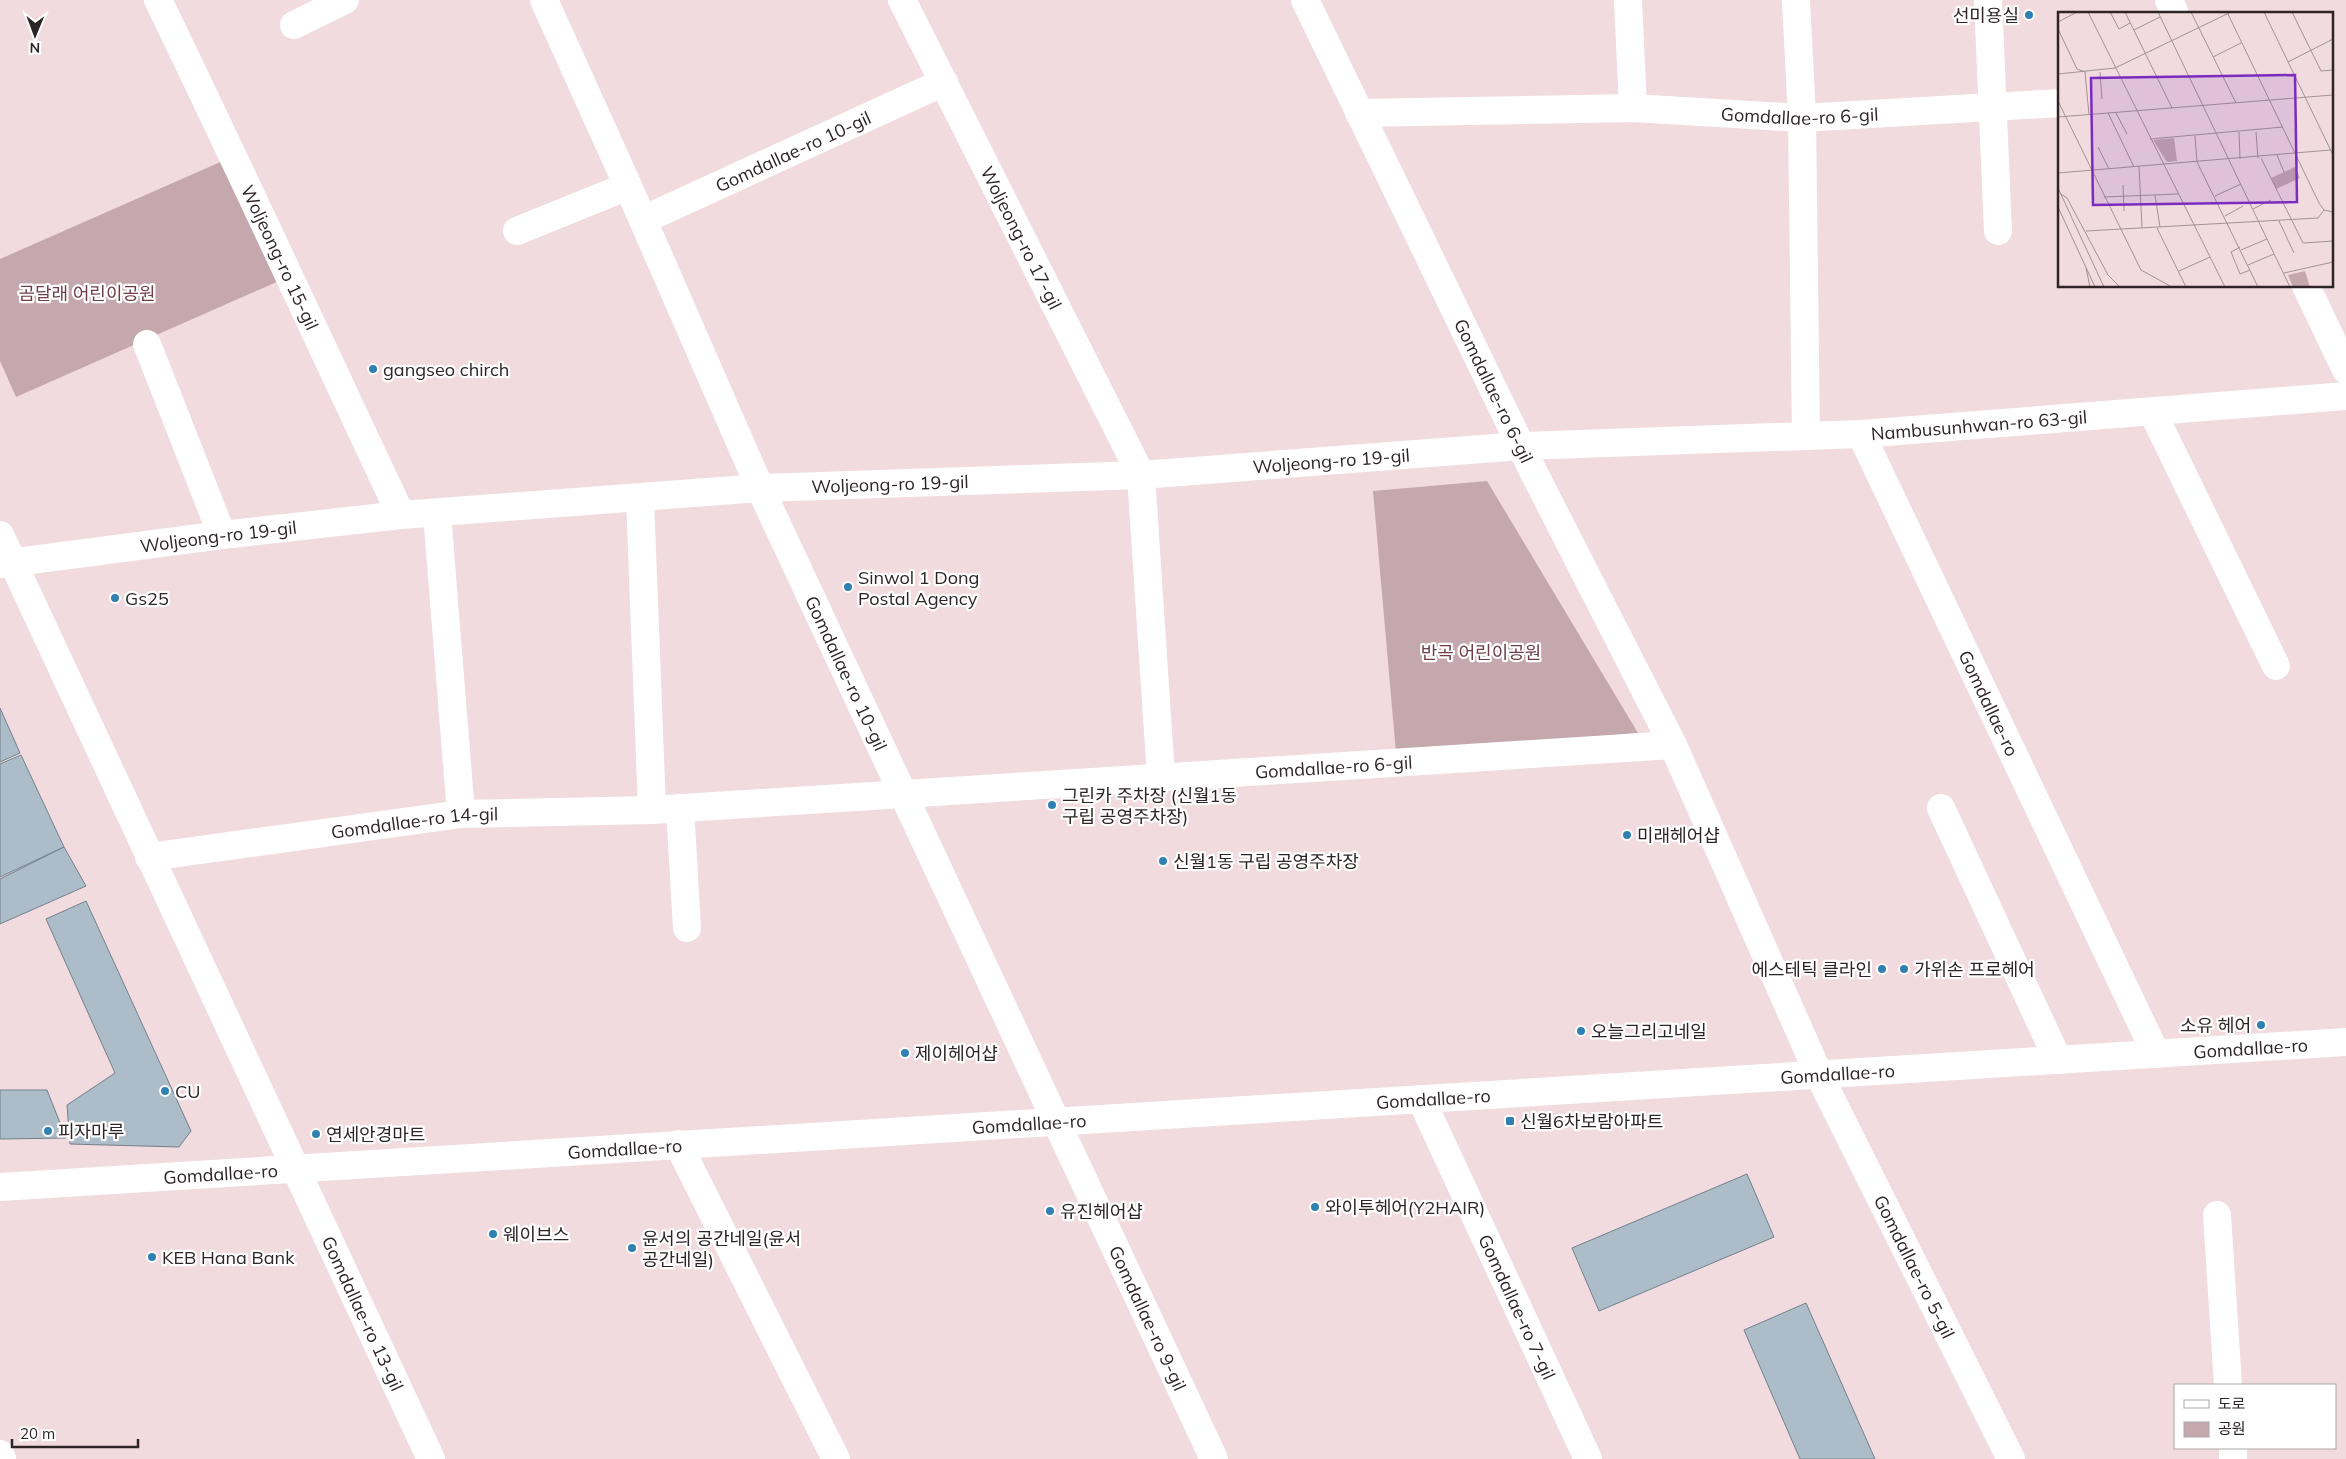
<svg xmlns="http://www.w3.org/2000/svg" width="2346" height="1459" font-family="Mulish,'Noto Sans KR',sans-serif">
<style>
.green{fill:#c5a8ae}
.building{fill:#acbdc9;stroke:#71808b}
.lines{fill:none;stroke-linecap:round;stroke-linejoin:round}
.street{stroke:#fff;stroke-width:28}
.secondary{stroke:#fff;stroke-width:28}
.poi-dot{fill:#3081b2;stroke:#fff;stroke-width:2}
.labels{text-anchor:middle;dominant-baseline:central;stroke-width:4.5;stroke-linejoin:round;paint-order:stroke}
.poi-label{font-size:18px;fill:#2c2426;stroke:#fff;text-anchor:start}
.street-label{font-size:18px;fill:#2c2426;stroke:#fff}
.park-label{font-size:18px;fill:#713c49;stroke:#fff}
.inset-road{fill:none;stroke:#a29295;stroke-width:1}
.view{fill:#7b2cbf;fill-opacity:0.15;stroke:#7b2cbf;stroke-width:2.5}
.inset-edge{fill:none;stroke:#2c2426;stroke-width:2.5}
</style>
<rect width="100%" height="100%" fill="#f1dbdf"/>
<g class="green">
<polygon points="234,156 288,277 16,397 0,361 0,259"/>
<polygon points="1487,481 1638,733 1396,753 1373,491"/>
</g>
<g class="building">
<polygon points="0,708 20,753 0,762"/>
<polygon points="21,755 64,847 0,877 0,764"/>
<polygon points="64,847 86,886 0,924 0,879"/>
<polygon points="86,901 191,1131 179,1147 70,1144 67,1105 115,1073 46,919"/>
<polygon points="0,1090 47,1090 66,1138 0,1139"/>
<polygon points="1747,1174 1774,1237 1599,1311 1572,1248"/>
<polygon points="1806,1303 1875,1459 1800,1459 1744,1330"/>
</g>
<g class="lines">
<g class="street">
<path id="s1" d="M158,0C241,171 320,343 401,515"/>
<path id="s2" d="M544,0L628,186L760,488L1214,1459"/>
<path id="s3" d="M902,0L1141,475L1161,777"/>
<path id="s4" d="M1305,0L1532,469L1673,745L1819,1075L2011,1459"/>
<polyline points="1628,0 1633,108"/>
<polyline points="1796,0 1802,118 1806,436"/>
<polyline points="1988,0 1998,231"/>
<polyline points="2169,0 2175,14"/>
<polyline points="294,25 345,0"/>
<path id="s5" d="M1359,113L1633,108L1802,118L2060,103"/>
<path id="s6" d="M643,220L944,82"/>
<polyline points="517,231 628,186"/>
<polyline points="2306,286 2346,370"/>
<polyline points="147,344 222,535"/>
<polyline points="2153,413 2276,666"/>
<path id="s7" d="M1861,434L2156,1054"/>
<polyline points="640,499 652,810"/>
<polyline points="437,514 461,814"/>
<path id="s8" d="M0,535L431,1459"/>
<path id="s9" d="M0,564L222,535L401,515L760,488L1141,475L1521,446L1861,434L2346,396"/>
<polyline points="680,808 687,928"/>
<polyline points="1941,808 2058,1060"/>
<path id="s10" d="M149,857L461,814L652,810L1673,745"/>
<path id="s11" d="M1421,1099L1588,1459"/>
<polyline points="678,1144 836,1459"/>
<polyline points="2217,1215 2228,1385"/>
<polyline points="2233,1448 2233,1459"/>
</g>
<g class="secondary">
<path id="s12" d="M0,1187L2346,1042"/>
<polyline points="0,1454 2,1459"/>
</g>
</g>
<g class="poi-dot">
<circle cx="2029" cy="15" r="5"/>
<circle cx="373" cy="369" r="5"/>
<circle cx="848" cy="587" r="5"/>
<circle cx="115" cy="598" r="5"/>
<circle cx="1052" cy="805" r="5"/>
<circle cx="1627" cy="835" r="5"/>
<circle cx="1163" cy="861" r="5"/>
<circle cx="1882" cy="969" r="5"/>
<circle cx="1904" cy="969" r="5"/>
<circle cx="2261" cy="1025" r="5"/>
<circle cx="1581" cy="1031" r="5"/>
<circle cx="905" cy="1053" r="5"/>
<circle cx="165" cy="1091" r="5"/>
<rect x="1505" y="1116" width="10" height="10" rx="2.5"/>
<circle cx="48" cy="1131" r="5"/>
<circle cx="316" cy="1134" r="5"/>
<circle cx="1315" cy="1207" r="5"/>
<circle cx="1050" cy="1211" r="5"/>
<circle cx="493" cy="1234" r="5"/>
<circle cx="632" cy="1248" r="5"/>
<circle cx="152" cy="1257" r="5"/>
</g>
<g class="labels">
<g class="poi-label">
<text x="2019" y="15" text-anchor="end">선미용실</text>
<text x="383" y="369">gangseo chirch</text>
<text x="858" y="577">Sinwol 1 Dong<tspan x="858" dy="21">Postal Agency</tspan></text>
<text x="125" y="598">Gs25</text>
<text x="1062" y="795">그린카 주차장 (신월1동<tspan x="1062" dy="21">구립 공영주차장)</tspan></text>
<text x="1637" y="835">미래헤어샵</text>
<text x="1173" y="861">신월1동 구립 공영주차장</text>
<text x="1872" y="969" text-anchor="end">에스테틱 클라인</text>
<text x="1914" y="969">가위손 프로헤어</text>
<text x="2251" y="1025" text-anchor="end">소유 헤어</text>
<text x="1591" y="1031">오늘그리고네일</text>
<text x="915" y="1053">제이헤어샵</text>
<text x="175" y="1091">CU</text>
<text x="1520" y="1121">신월6차보람아파트</text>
<text x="58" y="1131">피자마루</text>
<text x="326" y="1134">연세안경마트</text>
<text x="1325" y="1207">와이투헤어(Y2HAIR)</text>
<text x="1060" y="1211">유진헤어샵</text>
<text x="503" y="1234">웨이브스</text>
<text x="642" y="1238">윤서의 공간네일(윤서<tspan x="642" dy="21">공간네일)</tspan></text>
<text x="162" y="1257">KEB Hana Bank</text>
</g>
<g class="street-label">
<text stroke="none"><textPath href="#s5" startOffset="441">Gomdallae-ro 6-gil</textPath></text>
<text stroke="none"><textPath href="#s6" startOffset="165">Gomdallae-ro 10-gil</textPath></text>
<text stroke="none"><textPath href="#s3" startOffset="266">Woljeong-ro 17-gil</textPath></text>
<text stroke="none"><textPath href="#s1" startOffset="285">Woljeong-ro 15-gil</textPath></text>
<text stroke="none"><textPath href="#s4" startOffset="434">Gomdallae-ro 6-gil</textPath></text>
<text stroke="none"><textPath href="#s9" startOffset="1985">Nambusunhwan-ro 63-gil</textPath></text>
<text stroke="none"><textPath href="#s9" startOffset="1336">Woljeong-ro 19-gil</textPath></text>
<text stroke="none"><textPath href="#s9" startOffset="894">Woljeong-ro 19-gil</textPath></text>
<text stroke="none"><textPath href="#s9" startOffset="220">Woljeong-ro 19-gil</textPath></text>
<text stroke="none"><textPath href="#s2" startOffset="738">Gomdallae-ro 10-gil</textPath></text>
<text stroke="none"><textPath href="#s7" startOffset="298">Gomdallae-ro</textPath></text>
<text stroke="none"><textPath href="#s10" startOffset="1189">Gomdallae-ro 6-gil</textPath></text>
<text stroke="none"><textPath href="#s10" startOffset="268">Gomdallae-ro 14-gil</textPath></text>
<text stroke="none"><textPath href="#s12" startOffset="2255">Gomdallae-ro</textPath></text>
<text stroke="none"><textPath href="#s12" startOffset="1841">Gomdallae-ro</textPath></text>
<text stroke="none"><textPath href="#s12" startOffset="1436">Gomdallae-ro</textPath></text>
<text stroke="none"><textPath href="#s12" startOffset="1031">Gomdallae-ro</textPath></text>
<text stroke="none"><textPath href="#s12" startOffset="626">Gomdallae-ro</textPath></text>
<text stroke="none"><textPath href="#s12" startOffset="221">Gomdallae-ro</textPath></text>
<text stroke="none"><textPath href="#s4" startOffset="1406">Gomdallae-ro 5-gil</textPath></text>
<text stroke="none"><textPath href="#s11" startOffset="229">Gomdallae-ro 7-gil</textPath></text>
<text stroke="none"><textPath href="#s8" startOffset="859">Gomdallae-ro 13-gil</textPath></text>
<text stroke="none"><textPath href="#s2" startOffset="1450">Gomdallae-ro 9-gil</textPath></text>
</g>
<g class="park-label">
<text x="87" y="293">곰달래 어린이공원</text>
<text x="1481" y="652">반곡 어린이공원</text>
</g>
</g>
<g transform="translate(2058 12)">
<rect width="275" height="275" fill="#f1dbdf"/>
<path d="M116,126L119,149L109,150L95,128ZM237,155L242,166L218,177L213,166ZM247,259L252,275H235L230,263Z" fill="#c5a8ae"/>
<path class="inset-road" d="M30,0L167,275M52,0L61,17L72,11M67,0L114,96M100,0L232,275M133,0L178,91M169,0L261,191L266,198L275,200M206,0L275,143M234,0L263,59L275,58M0,10L19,0M0,17L19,57L27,60L31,103M76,18L102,5M155,45L183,31M230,50L275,27M42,60L44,87M0,62L57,56L171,1M0,89L83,258L114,275M50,101L76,155M58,101L69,122M0,105L275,83M181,120L182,147M198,120L200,146M137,124L139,150L200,275M92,127L225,115M40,135L51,157M219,143L226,160M203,146L245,231L275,229M81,154L84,216M0,161L272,138M65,173L66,199M0,176L46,275M3,182L9,186L50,263L62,275M97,183L102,215M157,184L183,172M46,185L120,182M0,195L37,275M195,197L213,188M167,204L185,194M221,209L236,241M99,216L128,275M28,219L260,206L266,198M182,235L173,240L182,262L192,258M183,238L209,227M190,253L216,242M28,256L32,275M121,259L152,245M226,261L275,250"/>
<path class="view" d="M237,63L239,190L35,193L33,66Z"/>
<rect width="275" height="275" class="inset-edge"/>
</g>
<rect x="2174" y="1384" width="162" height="65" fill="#ffffff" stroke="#aba7a8"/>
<rect x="2184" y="1400" width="25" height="8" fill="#ffffff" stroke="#aba7a8"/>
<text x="2218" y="1409" font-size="15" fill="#2c2426">도로</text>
<rect x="2184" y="1422" width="25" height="15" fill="#c5a8ae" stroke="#aba7a8"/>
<text x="2218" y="1434" font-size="15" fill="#2c2426">공원</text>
<g transform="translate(35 35) rotate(181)" stroke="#ffffff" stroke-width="4" paint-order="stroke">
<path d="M0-4L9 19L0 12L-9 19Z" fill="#2c2426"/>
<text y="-8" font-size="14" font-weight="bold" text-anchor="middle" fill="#2c2426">N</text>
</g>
<path d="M12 1439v8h126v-8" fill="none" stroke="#2c2426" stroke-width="2.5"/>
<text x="20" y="1439" font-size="15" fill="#2c2426" stroke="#ffffff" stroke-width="4" paint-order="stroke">20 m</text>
</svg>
